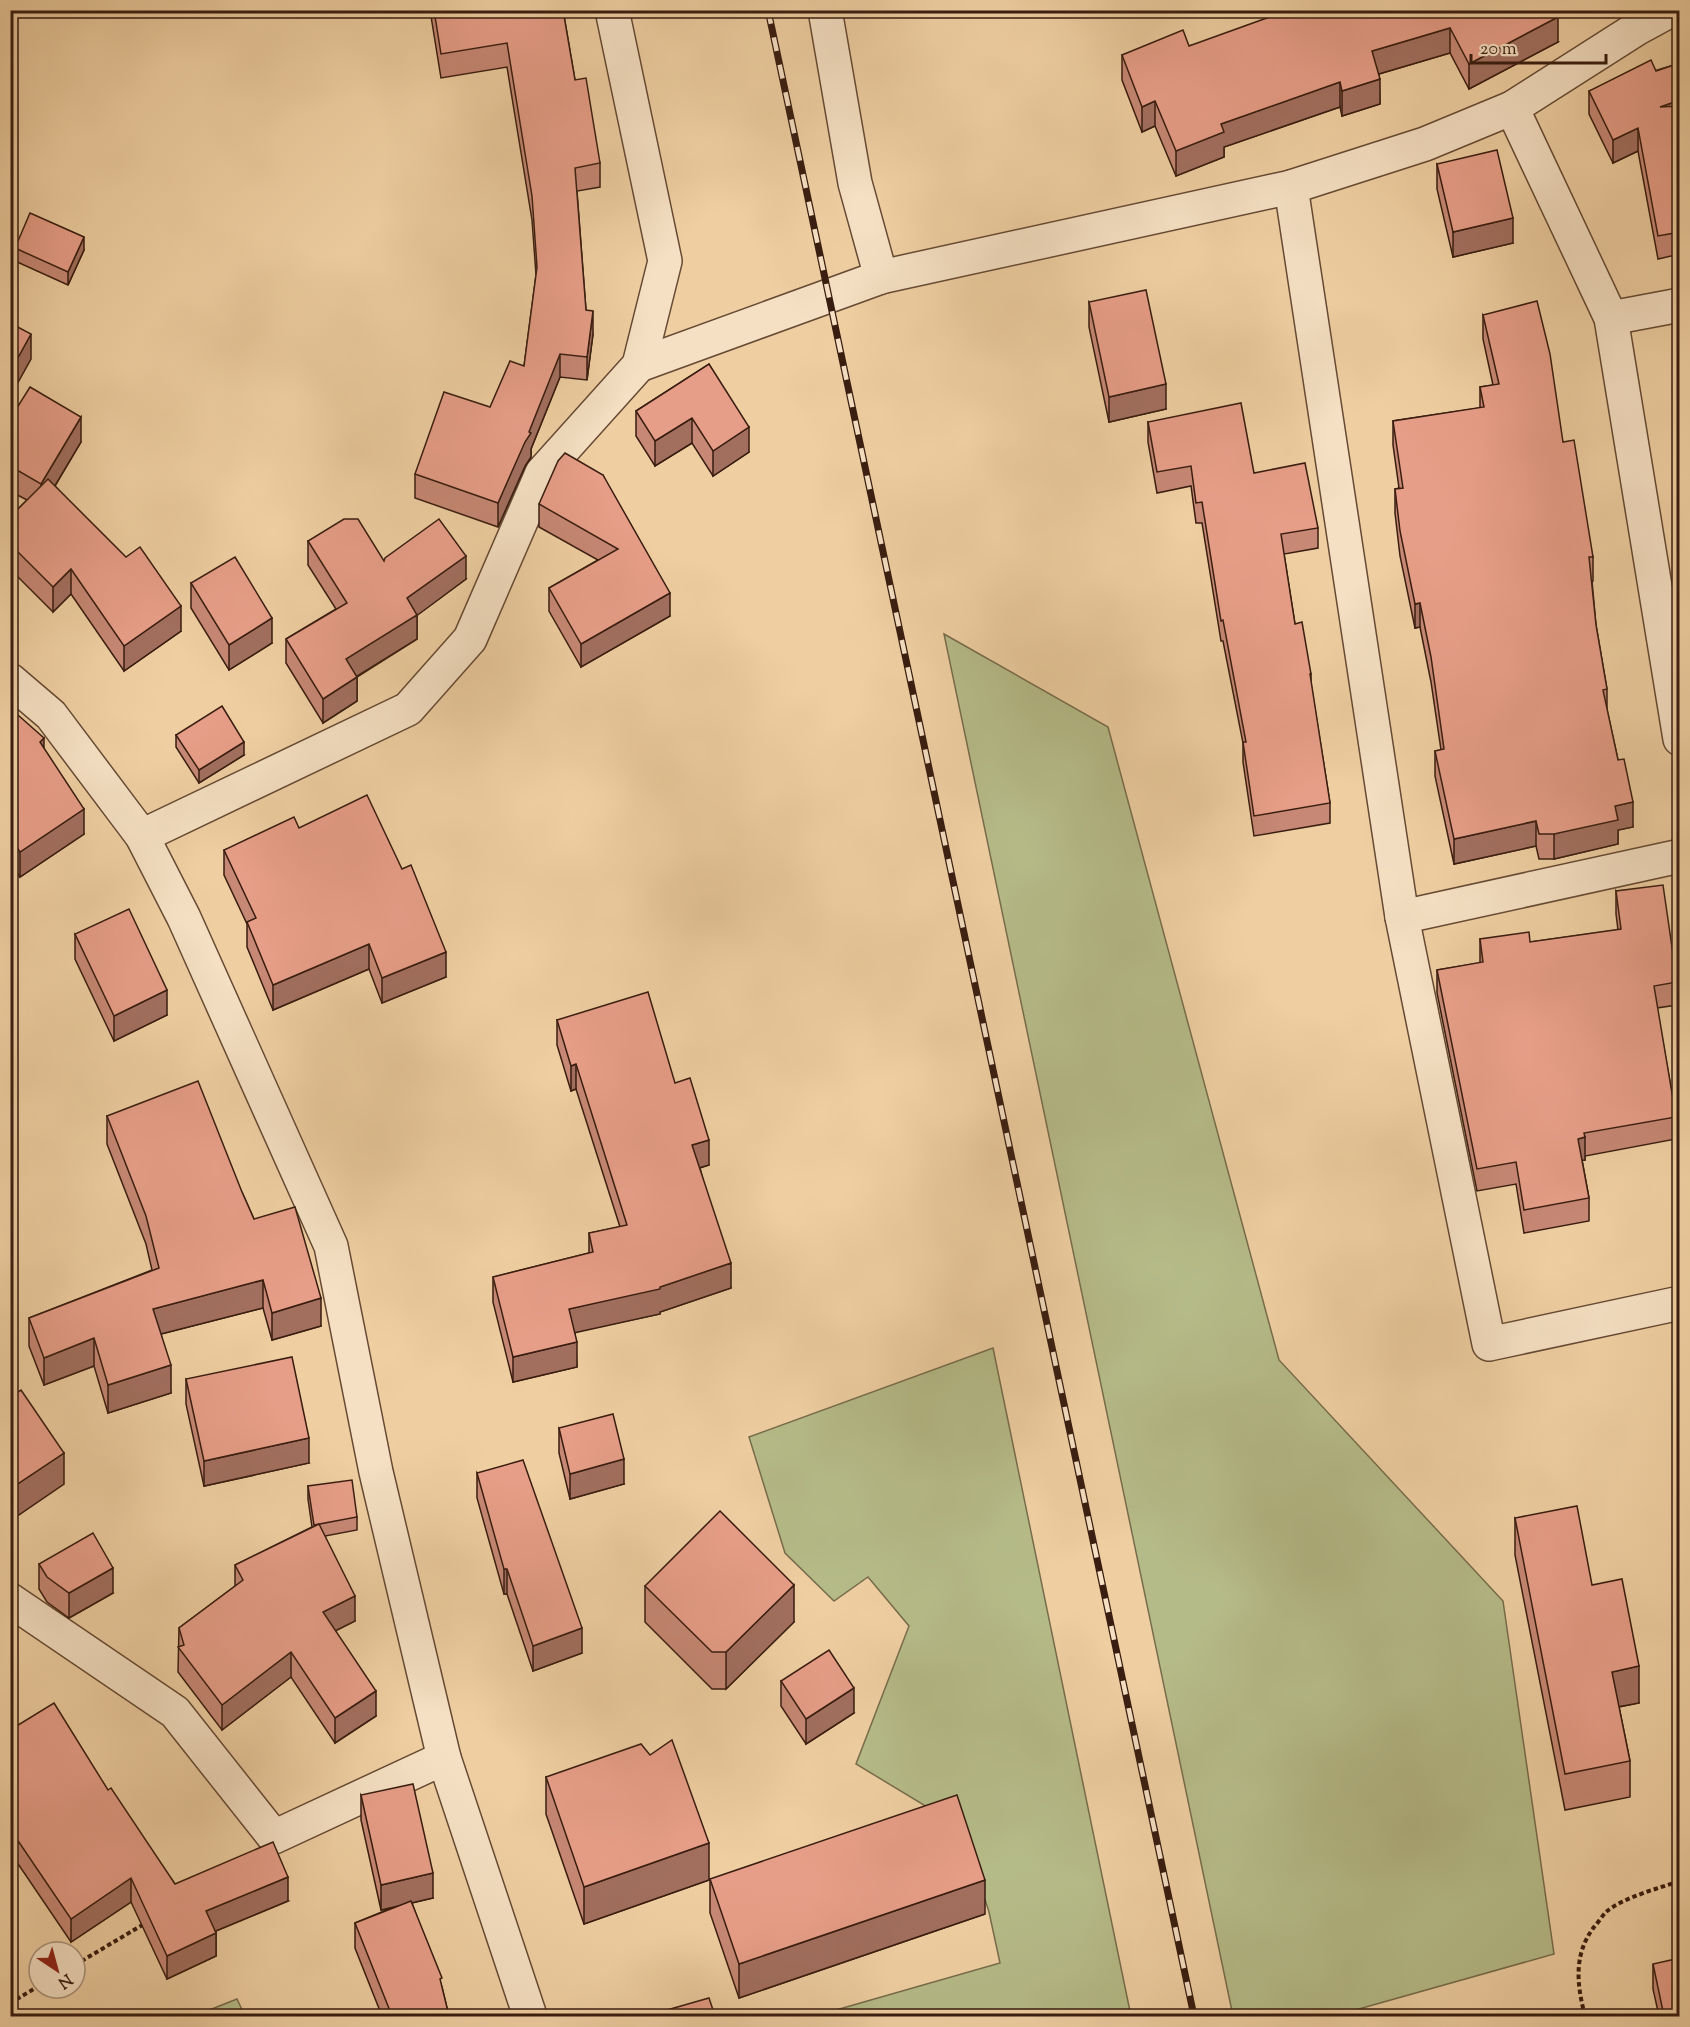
<svg xmlns="http://www.w3.org/2000/svg" width="1690" height="2027" font-family="'Sorts Mill Goudy',serif">
<style>
.green{fill:#b5bb88;stroke:#776c4c;stroke-width:1.5}
.lines{fill:none;stroke-linecap:round;stroke-linejoin:round}
.minor-casing{stroke:#664a34;stroke-width:36}
.tertiary-casing{stroke:#664a34;stroke-width:36}
.path{stroke:#391d10;stroke-width:4;stroke-dasharray:4.5 3;stroke-linecap:butt}
.minor{stroke:#f5e0c3;stroke-width:33}
.tertiary{stroke:#f5e0c3;stroke-width:33}
.rail-casing{stroke:#391d10;stroke-width:7}
.rail{stroke:#f5e0c3;stroke-width:4.5;stroke-dasharray:14;stroke-linecap:butt}
.wall{fill:#c78875;stroke:#391d10;stroke-width:1.5}
.shaded-wall{fill:#a26f5f;stroke:#391d10;stroke-width:1.5}
.building{fill:#e79e88;stroke:#391d10;stroke-width:1.5}
</style>
<rect width="100%" height="100%" fill="#efcfa2"/>
<filter id="stains"><feTurbulence type="fractalNoise" baseFrequency=".00333" numOctaves="4"/><feColorMatrix values="0 0 0 0 .2 0 0 0 0 .09 0 0 0 0 .02 0 0 0 .5 -.17"/></filter>
<radialGradient id="worn" r=".72"><stop offset=".6" stop-color="#630" stop-opacity="0"/><stop offset="1" stop-color="#630" stop-opacity=".3"/></radialGradient>
<g class="green">
<polygon points="944,634 1108,727 1279,1360 1503,1601 1554,1954 1334,2016 1233,2016"/>
<polygon points="993,1348 1131,2016 815,2016 1000,1963 989,1912 962,1828 856,1764 909,1626 868,1577 834,1601 785,1553 749,1437"/>
<polygon points="237,1999 245,2016 194,2016"/>
</g>
<g class="lines">
<defs>
<g id="minor">
<polyline points="825,10 855,183 881,277"/>
<polyline points="1512,108 1611,318 1680,739"/>
<polyline points="1291,187 1402,917 1489,1344 1680,1303"/>
<polyline points="1611,318 1680,305"/>
<polyline points="639,365 881,277 1291,187 1425,144 1512,108 1636,29 1671,10"/>
<polyline points="1402,917 1680,856"/>
<polyline points="10,1600 175,1712 274,1837 444,1758"/>
</g>
<g id="tertiary">
<polyline points="10,680 51,715 142,836 184,918 331,1246 376,1472 444,1758 530,2016"/>
<polyline points="142,836 408,709 470,639 542,473 639,365 665,261 612,10"/>
</g>
</defs>
<use href="#minor" class="minor-casing"/>
<use href="#tertiary" class="tertiary-casing"/>
<g class="path">
<polyline points="75,1965 144,1924"/>
<polyline points="10,2003 39,1986"/>
<path d="M1585,2016C1577,1985 1573,1955 1594,1927C1598,1923 1602,1916 1606,1912C1622,1898 1659,1888 1680,1881"/>
</g>
<use href="#minor" class="minor"/>
<use href="#tertiary" class="tertiary"/>
<defs>
<polyline id="rail" points="768,10 1194,2016"/>
</defs>
<use href="#rail" class="rail-casing"/>
<use href="#rail" class="rail"/>
</g>
<g class="wall">
<polygon points="430,10 563,10 575,80 600,163 600,187 577,191 586,310 593,334 587,380 560,377 531,449 531,457 525,466 498,527 415,498 415,474 490,407 524,366 536,275 532,220 507,67 441,78"/>
<polygon points="1324,10 1558,42 1469,89 1450,53 1379,74 1380,104 1342,116 1340,107 1224,147 1224,157 1176,176 1155,126 1142,132 1122,80 1122,55 1189,46 1302,17"/>
<polygon points="1680,63 1680,254 1658,259 1638,151 1613,163 1589,114 1589,91"/>
<polygon points="1437,164 1513,243 1453,257 1437,189"/>
<polygon points="15,248 84,250 68,285 15,261"/>
<polygon points="1089,302 1166,409 1109,422 1089,327"/>
<polygon points="1483,315 1563,442 1593,557 1593,581 1592,581 1596,625 1607,689 1607,710 1633,827 1618,830 1618,844 1554,859 1539,859 1536,846 1454,864 1435,776 1435,751 1441,750 1431,682 1420,627 1415,628 1400,556 1395,513 1395,489 1399,488 1393,445 1393,421 1480,408 1480,387 1493,385 1483,339"/>
<polygon points="709,364 749,452 713,476 692,443 655,466 636,436 636,411"/>
<polygon points="10,419 81,442 55,486 181,631 124,671 71,594 53,612 10,569 10,517 27,500 10,491"/>
<polygon points="1148,422 1254,473 1318,528 1318,548 1284,554 1295,624 1311,674 1311,684 1330,803 1330,823 1254,836 1243,762 1243,743 1223,641 1221,641 1202,523 1196,523 1191,486 1157,493 1148,442"/>
<polygon points="603,475 670,616 581,667 549,611 549,588 598,560 539,527 539,504"/>
<polygon points="308,541 384,561 466,579 417,615 417,639 357,677 357,701 323,723 286,663 286,639 336,609 308,565"/>
<polygon points="191,583 272,643 229,670 191,608"/>
<polygon points="10,708 44,749 84,834 20,877 10,862"/>
<polygon points="176,735 244,755 199,783 176,747"/>
<polygon points="299,828 446,977 382,1003 369,969 273,1010 247,947 247,924 224,875 224,850"/>
<polygon points="1616,891 1677,982 1677,1005 1657,1008 1676,1117 1676,1139 1585,1156 1585,1160 1582,1160 1589,1198 1589,1221 1524,1233 1516,1184 1477,1191 1437,993 1437,970 1480,963 1480,939 1530,942 1618,930 1616,914"/>
<polygon points="75,934 167,1015 114,1041 75,959"/>
<polygon points="557,1020 675,1083 709,1165 700,1168 731,1288 660,1312 660,1314 575,1332 577,1367 513,1382 493,1302 493,1277 589,1253 589,1233 620,1227 576,1089 571,1091 557,1045"/>
<polygon points="107,1116 242,1192 254,1219 321,1326 272,1340 263,1308 161,1334 171,1393 108,1413 94,1366 44,1385 29,1346 29,1318 152,1270 146,1244 107,1144"/>
<polygon points="186,1379 309,1463 204,1486 186,1404"/>
<polygon points="559,1428 624,1484 570,1499 559,1453"/>
<polygon points="477,1473 582,1653 533,1671 507,1594 504,1594 477,1498"/>
<polygon points="308,1486 357,1517 357,1530 325,1536 355,1621 335,1631 376,1716 335,1743 291,1677 222,1730 178,1672 179,1628 235,1586 235,1565 312,1527 308,1499"/>
<polygon points="1515,1518 1592,1585 1639,1703 1619,1707 1630,1761 1630,1797 1565,1810 1515,1555"/>
<polygon points="39,1564 113,1593 69,1618 47,1602 39,1589"/>
<polygon points="645,1586 794,1622 726,1689 712,1689 645,1622"/>
<polygon points="781,1681 854,1713 806,1744 781,1706"/>
<polygon points="10,1730 108,1790 175,1884 288,1901 216,1931 216,1956 167,1979 131,1902 71,1942 10,1852"/>
<polygon points="546,1777 709,1880 584,1924 546,1814"/>
<polygon points="361,1795 433,1898 412,1903 442,1987 449,2016 382,2016 355,1948 355,1923 394,1907 381,1910 361,1820"/>
<polygon points="710,1879 985,1914 739,1998 710,1913"/>
<polygon points="1653,1964 1680,2016 1659,2016 1653,1989"/>
</g>
<g class="shaded-wall">
<polygon points="1558,17 1558,42 1469,89 1469,64"/>
<polygon points="1450,28 1450,53 1372,76 1372,51"/>
<polygon points="1380,79 1380,104 1342,116 1342,91"/>
<polygon points="1340,82 1340,107 1224,147 1224,157 1176,176 1176,151 1221,124"/>
<polygon points="1680,100 1680,123 1660,107"/>
<polygon points="1155,101 1155,126 1142,132 1142,107"/>
<polygon points="1638,128 1638,151 1613,163 1613,140"/>
<polygon points="1513,218 1513,243 1453,257 1453,232"/>
<polygon points="84,237 84,250 68,285 68,272"/>
<polygon points="593,311 593,334 587,380 587,357"/>
<polygon points="31,334 31,359 10,397 10,372"/>
<polygon points="560,354 560,377 531,449 531,457 525,466 498,527 498,503"/>
<polygon points="1166,384 1166,409 1109,422 1109,397"/>
<polygon points="81,417 81,442 41,509 41,484"/>
<polygon points="692,418 692,443 655,466 655,441"/>
<polygon points="749,427 749,452 713,476 713,451"/>
<polygon points="466,556 466,579 415,617 417,615 417,639 346,683 346,659 407,598"/>
<polygon points="71,569 71,594 53,612 53,587"/>
<polygon points="670,593 670,616 581,667 581,644"/>
<polygon points="1420,603 1420,627 1415,628 1415,604"/>
<polygon points="181,606 181,631 124,671 124,646"/>
<polygon points="272,618 272,643 229,670 229,645"/>
<polygon points="357,677 357,701 323,723 323,699"/>
<polygon points="44,738 44,763 40,742"/>
<polygon points="244,742 244,755 199,783 199,770"/>
<polygon points="1633,802 1633,827 1618,830 1618,844 1554,859 1554,834 1615,806"/>
<polygon points="84,809 84,834 20,877 20,852"/>
<polygon points="1536,821 1536,846 1454,864 1454,839"/>
<polygon points="369,944 369,969 273,1010 273,985"/>
<polygon points="446,952 446,977 382,1003 382,978"/>
<polygon points="167,990 167,1015 114,1041 114,1016"/>
<polygon points="576,1064 576,1089 571,1091 571,1066"/>
<polygon points="1585,1137 1585,1160 1578,1161 1578,1139"/>
<polygon points="709,1140 709,1165 692,1170 692,1145"/>
<polygon points="731,1263 731,1288 660,1312 660,1314 569,1334 569,1309 660,1287"/>
<polygon points="263,1280 263,1308 153,1336 153,1309"/>
<polygon points="321,1298 321,1326 272,1340 272,1313"/>
<polygon points="94,1338 94,1366 44,1385 44,1358"/>
<polygon points="577,1342 577,1367 513,1382 513,1357"/>
<polygon points="171,1365 171,1393 108,1413 108,1385"/>
<polygon points="309,1438 309,1463 204,1486 204,1461"/>
<polygon points="64,1453 64,1484 10,1521 10,1489"/>
<polygon points="624,1459 624,1484 570,1499 570,1474"/>
<polygon points="113,1568 113,1593 69,1618 69,1593"/>
<rect x="504" y="1569" width="3" height="25"/>
<polygon points="794,1585 794,1622 726,1689 726,1652"/>
<polygon points="355,1596 355,1621 323,1637 323,1612"/>
<polygon points="582,1628 582,1653 533,1671 533,1646"/>
<polygon points="291,1652 291,1677 222,1730 222,1705"/>
<polygon points="1639,1666 1639,1703 1612,1708 1612,1672"/>
<polygon points="854,1688 854,1713 806,1744 806,1719"/>
<polygon points="376,1691 376,1716 335,1743 335,1718"/>
<polygon points="709,1843 709,1880 584,1924 584,1887"/>
<polygon points="433,1873 433,1898 381,1910 381,1885"/>
<polygon points="288,1877 288,1901 206,1935 206,1911"/>
<polygon points="131,1878 131,1902 71,1942 71,1919"/>
<polygon points="985,1880 985,1914 739,1998 739,1964"/>
<polygon points="216,1933 216,1956 167,1979 167,1956"/>
</g>
<g class="building">
<polygon points="434,10 563,10 575,80 586,78 600,163 575,168 586,310 593,311 587,357 560,354 529,432 531,433 525,442 498,503 415,474 444,392 490,407 510,361 524,366 537,267 532,196 507,43 441,54"/>
<polygon points="1289,10 1299,10 1302,17 1324,10 1555,10 1558,17 1469,64 1450,28 1372,51 1380,79 1342,91 1340,82 1221,124 1224,132 1176,151 1155,101 1142,107 1122,55 1183,30 1189,46"/>
<polygon points="1651,60 1656,71 1680,63 1680,100 1660,107 1680,106 1680,232 1658,236 1638,128 1613,140 1589,91"/>
<polygon points="1497,150 1513,218 1453,232 1437,164"/>
<polygon points="30,213 84,237 68,272 15,248"/>
<polygon points="1146,290 1166,384 1109,397 1089,302"/>
<polygon points="1537,301 1550,354 1563,442 1574,440 1593,557 1589,557 1596,625 1607,689 1603,690 1618,760 1624,759 1633,802 1615,806 1618,820 1554,834 1539,834 1536,821 1454,839 1435,751 1444,749 1431,657 1420,603 1415,604 1400,531 1395,489 1403,488 1393,421 1484,407 1480,387 1499,384 1483,315"/>
<polygon points="10,323 31,334 10,372"/>
<polygon points="709,364 749,427 713,451 692,418 655,441 636,411"/>
<polygon points="30,387 81,417 41,484 10,466 10,419"/>
<polygon points="1241,403 1254,473 1305,463 1318,528 1281,534 1295,624 1302,622 1311,674 1310,674 1330,803 1254,816 1243,742 1246,742 1223,620 1221,621 1202,502 1196,503 1191,466 1157,472 1148,422"/>
<polygon points="565,453 603,475 670,593 581,644 549,588 618,549 539,504 558,461"/>
<polygon points="48,479 126,557 140,547 181,606 124,646 71,569 53,587 10,544 10,517"/>
<polygon points="344,519 358,519 384,561 385,558 439,519 466,556 407,598 417,615 346,659 357,677 323,699 286,639 347,603 308,541"/>
<polygon points="235,557 272,618 229,645 191,583"/>
<polygon points="222,706 244,742 199,770 176,735"/>
<polygon points="10,708 44,738 40,742 84,809 20,852 10,837"/>
<polygon points="367,795 402,869 411,865 446,952 382,978 369,944 273,985 247,922 256,918 224,850 294,817 299,828"/>
<polygon points="1663,885 1677,982 1654,986 1676,1117 1584,1133 1585,1137 1578,1139 1589,1198 1524,1210 1516,1162 1477,1169 1437,970 1483,962 1480,939 1529,932 1530,942 1621,929 1616,891"/>
<polygon points="129,909 167,990 114,1016 75,934"/>
<polygon points="648,992 675,1083 690,1078 709,1140 692,1145 731,1263 660,1287 660,1289 569,1309 577,1342 513,1357 493,1277 593,1252 589,1233 627,1225 576,1064 571,1066 557,1020"/>
<polygon points="198,1081 242,1192 254,1219 295,1207 321,1298 272,1313 263,1280 153,1309 171,1365 108,1385 94,1338 44,1358 29,1318 159,1268 146,1216 107,1116"/>
<polygon points="292,1357 309,1438 204,1461 186,1379"/>
<polygon points="21,1390 64,1453 10,1489 10,1397"/>
<polygon points="613,1414 624,1459 570,1474 559,1428"/>
<polygon points="523,1460 582,1628 533,1646 507,1569 504,1569 477,1473"/>
<polygon points="352,1480 357,1517 314,1525 308,1486"/>
<polygon points="1577,1506 1592,1585 1622,1579 1639,1666 1612,1672 1630,1761 1565,1774 1515,1518"/>
<polygon points="720,1511 794,1585 726,1652 712,1652 645,1586"/>
<polygon points="319,1524 355,1596 323,1612 376,1691 335,1718 291,1652 222,1705 178,1647 184,1645 179,1628 243,1580 235,1565"/>
<polygon points="93,1533 113,1568 69,1593 47,1577 39,1564"/>
<polygon points="829,1650 854,1688 806,1719 781,1681"/>
<polygon points="54,1703 108,1790 111,1788 175,1884 273,1842 288,1877 206,1911 216,1933 167,1956 131,1878 71,1919 10,1829 10,1730"/>
<polygon points="672,1740 709,1843 584,1887 546,1777 641,1744 650,1755"/>
<polygon points="413,1784 433,1873 381,1885 361,1795"/>
<polygon points="957,1795 985,1880 739,1964 710,1879"/>
<polygon points="411,1901 442,1978 440,1979 449,2016 392,2016 355,1923"/>
<polygon points="1680,1958 1680,2016 1664,2016 1653,1964"/>
<polygon points="709,1998 715,2016 646,2016"/>
</g>
<rect width="1690" height="2027" fill="none" stroke="#efcfa2" stroke-width="36"/>
<rect x="12" y="12" width="1666" height="2003" fill="none" stroke="#391d10" stroke-width="3"/>
<rect x="18" y="18" width="1654" height="1991" fill="none" stroke="#391d10" stroke-width="1.5"/>
<g transform="translate(57 1970) rotate(144)"><circle r="28" fill="#f5e0c3" stroke="#aa927b" stroke-width="1.5"/>
<path d="M0-4.5L10 22L0 15L-10 22Z" fill="#8f2418"/>
<text y="-9" font-size="16" font-weight="bold" text-anchor="middle" fill="#391d10">N</text>
</g>
<path d="M1471 54v9h135v-9" fill="none" stroke="#391d10" stroke-width="3"/>
<text x="1480" y="54" font-size="18" fill="#391d10" stroke="#f5e0c3" stroke-width="4.5" paint-order="stroke">20 m</text>
<rect width="100%" height="100%" filter="url(#stains)"/>
<rect width="100%" height="100%" fill="url(#worn)"/>
</svg>
